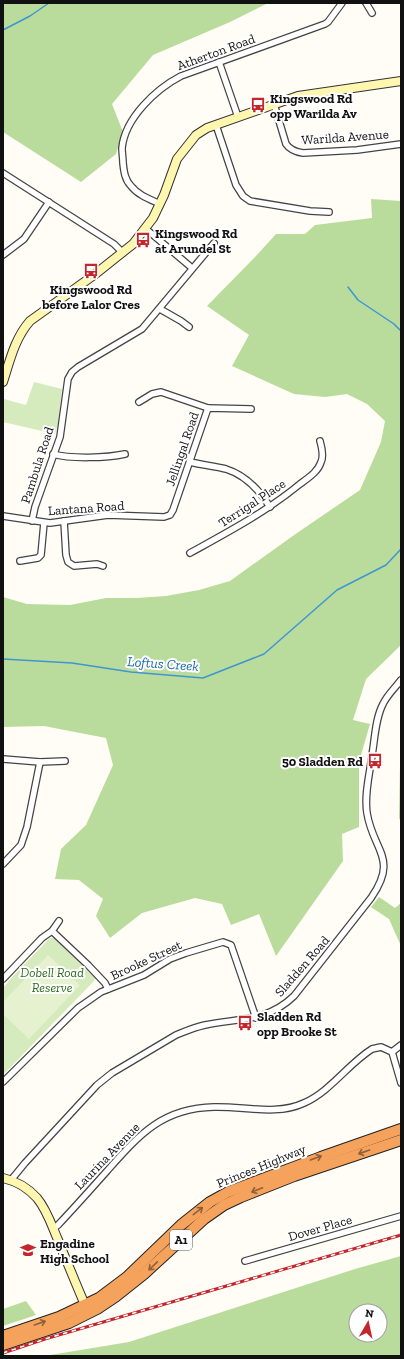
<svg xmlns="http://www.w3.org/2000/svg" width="404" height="1359" font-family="'Zilla Slab',serif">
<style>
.green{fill:#d5ebbd}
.forest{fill:#b9dc9c;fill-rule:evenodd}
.pitch{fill:#e6f2cf}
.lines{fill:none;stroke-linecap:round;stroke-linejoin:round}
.stream{stroke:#3f96cf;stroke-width:1.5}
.street-casing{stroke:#444;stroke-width:8}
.secondary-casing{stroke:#333;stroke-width:10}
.highway-casing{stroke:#222;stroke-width:12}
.street{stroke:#fff;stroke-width:5.5}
.secondary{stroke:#fff6b0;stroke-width:8}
.highway{stroke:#f5a25d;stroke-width:10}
.rail-casing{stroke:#c4262e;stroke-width:3}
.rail{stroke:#fff;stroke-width:1.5;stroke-dasharray:4.5;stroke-linecap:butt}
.oneway{stroke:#8e613b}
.labels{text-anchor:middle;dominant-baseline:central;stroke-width:4;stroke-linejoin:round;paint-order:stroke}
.shield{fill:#fff;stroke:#585858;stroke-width:1}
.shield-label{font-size:12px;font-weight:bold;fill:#111}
.street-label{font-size:13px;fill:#111;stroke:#fff}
.poi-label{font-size:13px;font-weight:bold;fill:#111;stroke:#fff;text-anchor:start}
.park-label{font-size:13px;font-style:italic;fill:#2f6b1f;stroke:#fff}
.water-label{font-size:14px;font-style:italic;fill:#1768a6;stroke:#fff}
</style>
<rect width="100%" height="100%" fill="#fffdf5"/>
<g class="green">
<polygon points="34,382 62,389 58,424 55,434 3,422 4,399 26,405"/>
<polygon points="50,938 54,938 95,978 94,981 3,1075 3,988 15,974"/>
</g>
<g class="forest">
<polygon points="3,3 268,3 230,22 153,55 112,104 123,132 116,154 81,182 3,132"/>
<polygon points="371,199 401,201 401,645 366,679 353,720 370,724 359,762 359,827 342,834 343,861 276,956 259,914 231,925 222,904 195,898 142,913 110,938 96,916 103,899 79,880 55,879 61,849 86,825 113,765 106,738 44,726 3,727 3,597 27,604 70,605 106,598 137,598 166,596 199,590 230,581 297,533 360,490 381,442 385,421 367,404 347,394 325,397 294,394 232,366 249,335 207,306 256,256 276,234 305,234 315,225 372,218"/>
<polygon points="400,763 401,763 401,822 399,818"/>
<polygon points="379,897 395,908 401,903 401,946 389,919 371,907"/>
<path d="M401,1256V1356H44L129,1342L355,1269ZM356,1311H380V1335H356Z"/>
<polygon points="26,1301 36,1315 3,1326 3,1309"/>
</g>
<polygon class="pitch" points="48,955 80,985 29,1039 3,1014 3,1002"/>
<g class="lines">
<g class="stream">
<polyline points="3,30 30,16 49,3"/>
<polyline points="348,287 358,300 394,324 401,331"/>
<polyline points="3,659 72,663 131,672 203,678 264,654 337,590 386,565 401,549"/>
</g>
<defs>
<g id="street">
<polyline points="366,3 372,13"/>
<polyline points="219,62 238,117"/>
<path d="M274,104L286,144C290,150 296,152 303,153L357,150L401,144"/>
<polyline points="216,125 236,185 243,196 250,201 310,211 329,212"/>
<polyline points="3,173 114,244 123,253"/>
<path d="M160,204C149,199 138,195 131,186C125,180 124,172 123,163C123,158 122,153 122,148C125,118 156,89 181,76L325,24L328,22L342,3"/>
<polyline points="146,229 192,268"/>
<polyline points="3,255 24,239 49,202"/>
<polyline points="160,309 181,321 189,327"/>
<polyline points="139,402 152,394 161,392 208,408"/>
<path d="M53,454C70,459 107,458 125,454"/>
<path d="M190,462C202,465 214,466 226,469C245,475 260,491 270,507"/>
<polyline points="3,516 50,523 108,515 164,517 170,515 173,510 208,408 251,409"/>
<polyline points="32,521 35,507 60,437 68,379 72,372 78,367 142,329 214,243"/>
<polyline points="64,521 66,555 68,562 74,566 97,564 103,566"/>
<path d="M190,553C228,532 266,512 300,484C308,478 318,472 321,462C324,456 322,448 320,441"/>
<polyline points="20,561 38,558 41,555 44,523"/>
<polyline points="3,759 40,762 65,761"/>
<polyline points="3,864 21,845 27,827 40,762"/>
<polyline points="52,931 59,921"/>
<polyline points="3,979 42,938 52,931 88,965 105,983 108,989"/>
<polyline points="392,1052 401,1083"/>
<polyline points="3,1082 78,1008 101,992 144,975 170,959 186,953 223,942 231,945 256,1018"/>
<path d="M11,1180L25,1163L97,1085L112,1073L176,1035C186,1031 195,1027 205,1025C239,1018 267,1022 294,996L371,898C399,858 373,851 367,813C364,794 370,773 372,755C375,739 375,719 383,704C387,695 395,688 401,680"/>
<path d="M53,1229L58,1225C75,1207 91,1189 107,1171C139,1135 162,1108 214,1107C244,1106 276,1116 304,1103C331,1091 348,1064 372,1049L381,1047L392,1052L401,1045"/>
<polyline points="245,1261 401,1216"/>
</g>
<g id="secondary">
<path d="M3,382C10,360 15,338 30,321L94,275L133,244L153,218L164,195L177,159L196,135L207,128L298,96L401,81"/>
<path d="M3,1178C16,1181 28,1188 37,1198C47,1210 52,1226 58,1240C67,1262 76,1284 85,1305"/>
</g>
<g id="highway">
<polyline points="3,1336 59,1317 99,1298 127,1277 181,1225 210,1202 228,1192 321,1157 401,1129"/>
<polyline points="3,1345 69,1323 97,1309 115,1297 144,1274 204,1219 224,1205 241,1197 294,1176 401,1140"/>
</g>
</defs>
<use href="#street" class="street-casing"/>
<use href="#secondary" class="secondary-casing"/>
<use href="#highway" class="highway-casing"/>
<use href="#street" class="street"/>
<use href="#secondary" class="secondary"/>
<use href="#highway" class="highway"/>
<defs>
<polyline id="rail" points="3,1353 45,1339 401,1235"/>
</defs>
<use href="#rail" class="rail-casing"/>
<use href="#rail" class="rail"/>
</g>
<defs><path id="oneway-shaft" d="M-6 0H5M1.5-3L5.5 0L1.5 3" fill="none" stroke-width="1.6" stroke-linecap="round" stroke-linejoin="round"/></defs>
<g class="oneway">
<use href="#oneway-shaft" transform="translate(364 1152) rotate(161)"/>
<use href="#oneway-shaft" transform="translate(316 1158) rotate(-20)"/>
<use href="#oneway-shaft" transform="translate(257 1190) rotate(158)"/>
<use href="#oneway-shaft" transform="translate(198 1211) rotate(-38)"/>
<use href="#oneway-shaft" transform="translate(153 1266) rotate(136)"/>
<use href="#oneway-shaft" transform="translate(40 1323) rotate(-19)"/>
</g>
<defs>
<symbol id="bus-bare" viewBox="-9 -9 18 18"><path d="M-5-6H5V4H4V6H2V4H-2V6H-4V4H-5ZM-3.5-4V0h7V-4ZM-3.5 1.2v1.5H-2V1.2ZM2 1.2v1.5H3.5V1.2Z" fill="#c4262e" stroke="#fff" stroke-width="2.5" paint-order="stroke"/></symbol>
<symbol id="school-bare" viewBox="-9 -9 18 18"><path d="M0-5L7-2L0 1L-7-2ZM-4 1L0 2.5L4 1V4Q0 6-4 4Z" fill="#c4262e" stroke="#fff" stroke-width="2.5" paint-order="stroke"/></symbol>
</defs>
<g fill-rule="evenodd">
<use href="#bus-bare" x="247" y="94" width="22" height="22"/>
<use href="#bus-bare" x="132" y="229" width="22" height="22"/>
<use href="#bus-bare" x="80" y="260" width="22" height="22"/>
<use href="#bus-bare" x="364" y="750" width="22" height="22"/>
<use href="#bus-bare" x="234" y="1012" width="22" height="22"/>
<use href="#school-bare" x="17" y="1239" width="22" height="22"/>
</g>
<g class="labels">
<rect class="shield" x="170" y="1230" width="22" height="20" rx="3"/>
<g class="shield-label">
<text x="181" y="1240">A1</text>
</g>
<g class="street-label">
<text transform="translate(216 52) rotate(-20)">Atherton Road</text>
<text transform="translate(345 137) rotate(-4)">Warilda Avenue</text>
<text transform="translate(182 449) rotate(-71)">Jellingal Road</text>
<text transform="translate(37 465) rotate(-72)">Pambula Road</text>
<text transform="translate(252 503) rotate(-33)">Terrigal Place</text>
<text transform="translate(86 508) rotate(-4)">Lantana Road</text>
<text transform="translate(146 960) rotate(-25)">Brooke Street</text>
<text transform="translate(302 966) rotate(-49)">Sladden Road</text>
<text transform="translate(107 1156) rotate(-46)">Laurina Avenue</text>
<text transform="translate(261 1166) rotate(-22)">Princes Highway</text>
<text transform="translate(320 1228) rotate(-16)">Dover Place</text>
</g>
<g class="poi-label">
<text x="270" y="98">Kingswood Rd<tspan x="270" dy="15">opp Warilda Av</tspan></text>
<text x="155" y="233">Kingswood Rd<tspan x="155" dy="15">at Arundel St</tspan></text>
<text x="91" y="289" text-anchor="middle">Kingswood Rd<tspan x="91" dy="15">before Lalor Cres</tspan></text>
<text x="363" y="761" text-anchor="end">50 Sladden Rd</text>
<text x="257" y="1016">Sladden Rd<tspan x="257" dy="15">opp Brooke St</tspan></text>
<text x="40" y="1243">Engadine<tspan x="40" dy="15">High School</tspan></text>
</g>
<g class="park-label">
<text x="52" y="972">Dobell Road<tspan x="52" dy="15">Reserve</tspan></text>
</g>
<g class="water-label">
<text transform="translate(163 664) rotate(4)">Loftus Creek</text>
</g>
</g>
<rect width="404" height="1359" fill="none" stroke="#111111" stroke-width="8"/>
<g transform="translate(368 1323) rotate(9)"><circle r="19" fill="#ffffff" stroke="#a0a0a0"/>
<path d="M0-3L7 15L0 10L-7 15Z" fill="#c4262e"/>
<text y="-6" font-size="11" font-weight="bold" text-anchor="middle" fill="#111111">N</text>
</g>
</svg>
